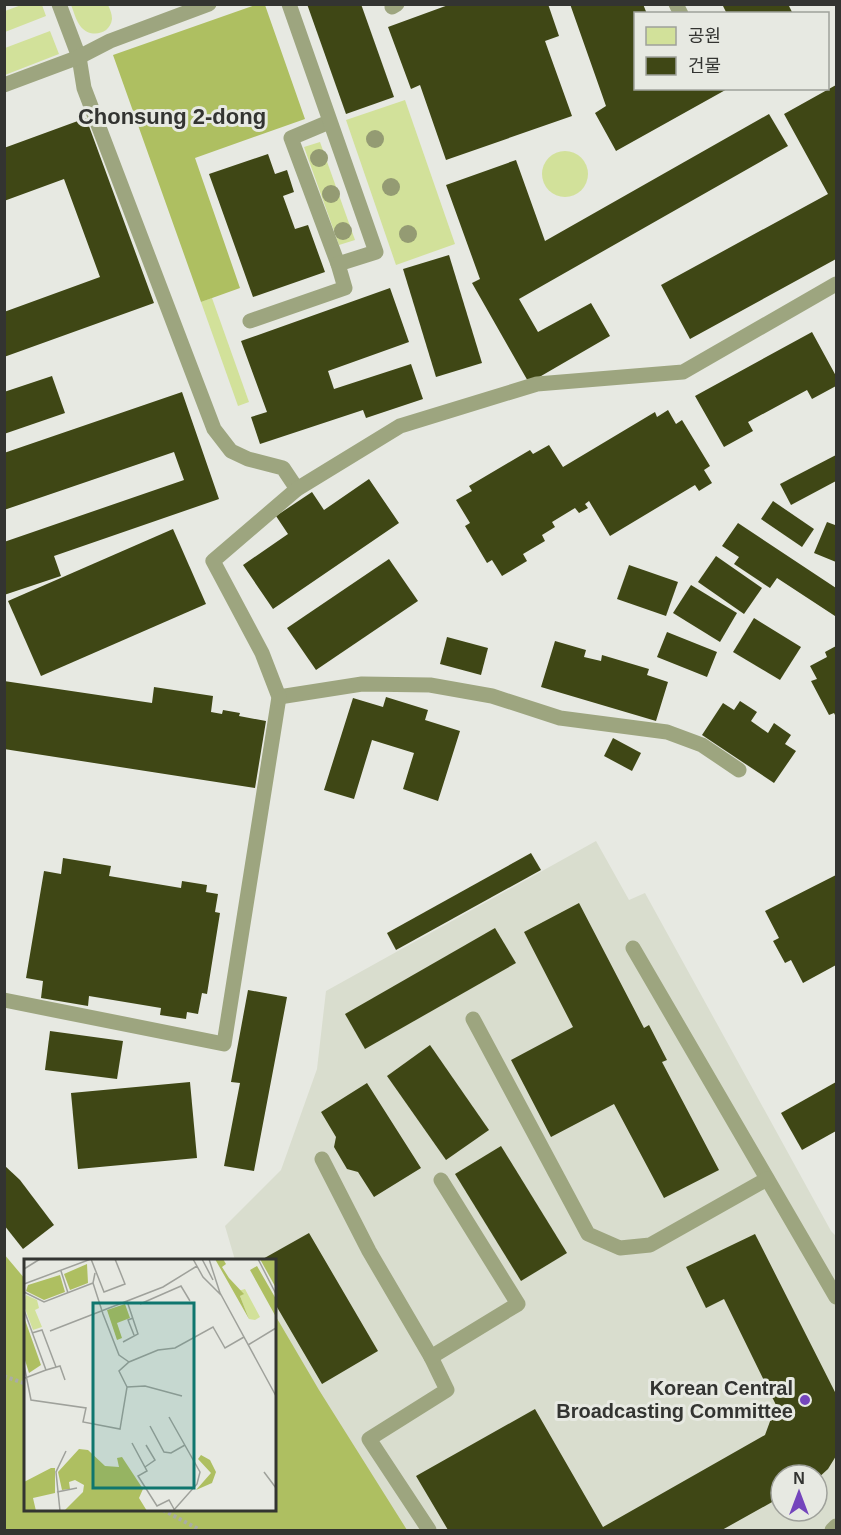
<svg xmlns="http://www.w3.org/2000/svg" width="841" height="1535" font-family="Helvetica,'Noto Sans KR',sans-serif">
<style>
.built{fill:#d9ddce;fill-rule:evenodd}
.green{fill:#d2e19a}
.forest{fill:#aebf61}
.building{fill:#3f4715}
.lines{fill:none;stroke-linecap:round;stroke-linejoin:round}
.path{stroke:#aaaca6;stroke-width:4;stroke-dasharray:3 3;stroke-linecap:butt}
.lane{stroke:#9da57f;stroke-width:15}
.tree{fill:#949b73}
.poi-dot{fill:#7445bc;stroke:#e7e9e2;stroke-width:2}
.labels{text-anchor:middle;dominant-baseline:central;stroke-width:6;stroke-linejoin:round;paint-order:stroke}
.poi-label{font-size:20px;font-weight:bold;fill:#333431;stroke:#e7e9e2;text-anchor:end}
.quarter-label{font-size:22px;font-weight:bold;fill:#333431;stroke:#e7e9e2}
.inset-road{fill:none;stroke:#9fa19b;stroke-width:1.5}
.view{fill:#0f766e;fill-opacity:0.15;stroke:#0f766e;stroke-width:3}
.inset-edge{fill:none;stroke:#333431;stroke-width:3}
</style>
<rect width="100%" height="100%" fill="#e7e9e2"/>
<path class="built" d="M596,841L629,900L645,893L831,1231L836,1236V1530H393L275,1338L274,1260H235L225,1226L281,1170L317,1069L326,991ZM781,1475H817V1511H781Z"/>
<g class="green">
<polygon points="24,4 42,5 46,16 5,32 5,11"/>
<path d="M71,5H108C110,9 112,14 112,19C110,35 90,38 81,27C76,21 74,12 71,5Z"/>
<polygon points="50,31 59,54 5,75 5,48"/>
<polygon points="405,100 455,244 396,265 346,120"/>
<polygon points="320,142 355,240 339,245 304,147"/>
<circle cx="565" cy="174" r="23"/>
<polygon points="212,298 249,402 238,406 201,302"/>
</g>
<g class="forest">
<polygon points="258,4 265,5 305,119 195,158 240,288 201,302 113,55"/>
<polygon points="4,1254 25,1279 26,1510 274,1510 275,1315 319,1390 407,1530 5,1530"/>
</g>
<g class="building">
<polygon points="307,4 361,4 394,97 346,114"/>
<polygon points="451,4 548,4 559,36 545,41 572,116 446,160 420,85 411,89 388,27"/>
<polygon points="570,4 643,4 647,14 636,14 636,88 729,88 616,151 595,113 606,106"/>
<polygon points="722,4 788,4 793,14 727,14"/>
<polygon points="836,85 836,259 690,339 661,285 828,194 784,114"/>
<polygon points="769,114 788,146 519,299 538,332 591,303 610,336 529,383 472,283 480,279 446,185 516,160 545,241"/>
<polygon points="86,118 154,303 4,357 4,312 100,277 64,179 4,201 4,148"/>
<polygon points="268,154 275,174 287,170 294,192 283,196 295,229 308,225 325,272 253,297 209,174"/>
<polygon points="449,255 482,363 436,377 403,269"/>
<polygon points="390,288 409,342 328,371 334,389 411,364 423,399 366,418 363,410 260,444 251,417 267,412 241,341"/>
<polygon points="812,332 836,376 836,386 812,399 807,390 748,422 753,431 724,447 695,396"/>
<polygon points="52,376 65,413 4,434 4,392"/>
<polygon points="182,392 219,499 54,556 61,576 4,595 4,542 184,480 174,452 4,510 4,453"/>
<polygon points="668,410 676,424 682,420 710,466 704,470 712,483 699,491 695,485 610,536 589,501 585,504 588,508 579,513 575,508 552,522 555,527 542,535 545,541 523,554 527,561 502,576 492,560 487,563 465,526 470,523 456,500 472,491 469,486 530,450 533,454 549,445 563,467 655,412 657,417"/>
<polygon points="836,455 836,481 791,505 780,484"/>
<polygon points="369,479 399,523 273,609 243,565 288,534 276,516 312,492 324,510"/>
<polygon points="773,501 814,529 802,547 761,519"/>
<polygon points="836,521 836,562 814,553 827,522 835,525"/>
<polygon points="738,523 836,588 836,613 835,616 777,578 770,588 734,564 739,557 722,546"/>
<polygon points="173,529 206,604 41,676 8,601"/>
<polygon points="716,556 762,588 744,614 698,582"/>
<polygon points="389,559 418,601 316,670 287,628"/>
<polygon points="629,565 678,582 666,616 617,599"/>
<polygon points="691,585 737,613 720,642 673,613"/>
<polygon points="754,618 801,647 780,680 733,652"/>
<polygon points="667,632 717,652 707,677 657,657"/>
<polygon points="447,637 488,648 481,675 440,664"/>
<polygon points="555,641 586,650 584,657 601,661 602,655 649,669 647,675 668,682 656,721 541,687"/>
<polygon points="836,646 836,717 834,713 829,715 811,681 817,679 810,666 827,657 825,652"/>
<polygon points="4,681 152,703 154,687 213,696 211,712 222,714 223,710 240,713 239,716 266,721 255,788 4,749"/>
<polygon points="386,697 428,710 425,720 460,731 438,801 403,789 414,753 372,740 354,799 324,790 353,698 383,707"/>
<polygon points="740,701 757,712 751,721 768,733 774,723 791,735 785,744 796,751 774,783 702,735 723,703 734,710"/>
<polygon points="613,738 641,753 632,771 604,756"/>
<polygon points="531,853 541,870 396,950 387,933"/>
<polygon points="63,858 111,866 109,876 181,888 182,881 207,885 206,892 218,894 215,912 220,913 207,994 202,993 198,1014 187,1012 186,1019 160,1015 161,1008 89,996 88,1006 41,998 43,981 26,978 44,871 61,874"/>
<polygon points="836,875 836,965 803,983 791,960 785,963 773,941 779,938 765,911"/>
<polygon points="579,903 644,1028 649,1025 667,1060 662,1062 719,1170 664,1198 614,1104 551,1137 511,1060 573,1027 524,932"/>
<polygon points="495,928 516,963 365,1049 345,1014"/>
<polygon points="248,990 287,997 254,1171 224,1166 240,1083 231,1082"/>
<polygon points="50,1031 123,1041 117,1079 45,1070"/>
<polygon points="430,1045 489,1130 446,1160 387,1076"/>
<polygon points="190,1082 197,1158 78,1169 71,1093"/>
<polygon points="836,1082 836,1131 802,1150 781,1113"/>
<polygon points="367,1083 421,1168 374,1197 358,1172 347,1169 334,1147 336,1137 321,1112"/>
<polygon points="501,1146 567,1253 521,1281 455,1174"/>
<polygon points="4,1165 20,1180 54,1225 23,1249 4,1225"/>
<polygon points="309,1233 378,1351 322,1384 274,1302 274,1260 261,1260"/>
<polygon points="755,1234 836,1394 836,1456 828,1469 817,1479 817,1475 781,1475 781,1497 722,1530 448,1530 416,1476 535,1409 603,1527 765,1435 776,1405 724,1299 706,1308 686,1267"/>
</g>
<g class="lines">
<g class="path">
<polyline points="4,1376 26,1384"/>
<polyline points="163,1510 200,1530"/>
</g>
<g class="lane">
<polyline points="59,4 79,57 84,88 214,429 231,451 248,459 283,468 297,489"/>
<polyline points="676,4 681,14"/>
<polyline points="392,7 397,4"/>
<polyline points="4,85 79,57 110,41 209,4"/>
<polyline points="329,122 291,138 338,264"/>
<polyline points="250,321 345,288 338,264 376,252 289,4"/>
<polyline points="279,697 362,684 430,685 492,696 560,718 667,732 702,745 739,770"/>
<polyline points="633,948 836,1297"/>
<polyline points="4,1000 224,1044 279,697 262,653 213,561 297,489 400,426 537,384 683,372 836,284"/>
<polyline points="473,1019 588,1234 620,1248 650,1245 767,1179"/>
<polyline points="322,1159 369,1251 431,1357 447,1390 369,1439 429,1530"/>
<polyline points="431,1357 518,1304 441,1180"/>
<polyline points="832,1530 836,1526"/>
</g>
</g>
<g class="tree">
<circle cx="375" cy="139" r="9"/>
<circle cx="319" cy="158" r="9"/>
<circle cx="391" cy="187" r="9"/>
<circle cx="331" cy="194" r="9"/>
<circle cx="343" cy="231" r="9"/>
<circle cx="408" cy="234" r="9"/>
</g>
<circle class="poi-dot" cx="805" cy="1400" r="6"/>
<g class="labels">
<g class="poi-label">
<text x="793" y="1388">Korean Central<tspan x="793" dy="23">Broadcasting Committee</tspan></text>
</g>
<g class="quarter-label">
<text x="172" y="116">Chonsung 2-dong</text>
</g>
</g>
<g transform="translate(24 1259)">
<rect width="252" height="252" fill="#e7e9e2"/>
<path d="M221,30L236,58L231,61L225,60L216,37L219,35L214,32ZM2,36L13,41L15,49L11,51L18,68L9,71L0,47Z" fill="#d2e19a"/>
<path d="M191,0H199L202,5L198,8L205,19L220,35L216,37L225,60ZM236,0H252V29ZM63,5L64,24L46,31L40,15ZM233,7L252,40V58L226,11ZM36,16L41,33L20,41L2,32L4,26ZM101,45L106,59L93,64L98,79L93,81L83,51ZM0,58L17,106L5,114L0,98ZM55,190L64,191L81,207L95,208L93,199L98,198L119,230L115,239L123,252H40L59,233L60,226L51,221L45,223L46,230L38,231L34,213ZM177,196L186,201L192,213L188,224L172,231L187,214L174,200ZM27,209H31V234L9,239L12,252H0V223Z" fill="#aebf61"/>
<path class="inset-road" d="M169,0L179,18L197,36M178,0L189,21M185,0L196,34M234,0L252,35M0,10L16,0M37,12L44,34M71,14L69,24L79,55L95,96L105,103M0,25L67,0L80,33L101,25L91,0M195,32L252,137M0,33L20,43L69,24M116,45L157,27L166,42M0,51L22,111L36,107L41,121M109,59L104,61L110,76M26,72L139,28L173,7M8,74L18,71L32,108M99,83L114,75L103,42M224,86L252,69M0,106L7,141L62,149L59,163L96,170L103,128L95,112L105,103L134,91L151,89L189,68L201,89L220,78M1,119L22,111M103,128L121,127L158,137M145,158L176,213L173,225L149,252M126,167L140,193L147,194L161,186M108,184L123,212L114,217L133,247L145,241L150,250M121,208L131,201L122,186M240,213L252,229M33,233L53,229M36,252L32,213L42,192"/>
<path class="view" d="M69,44H170V229H69Z"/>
<rect width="252" height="252" class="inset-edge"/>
</g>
<rect width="841" height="1535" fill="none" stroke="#333431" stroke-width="12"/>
<rect x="634" y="12" width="195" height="78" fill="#e7e9e2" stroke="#9fa19b" stroke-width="1.5"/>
<rect x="646" y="27" width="30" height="18" fill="#d2e19a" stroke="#9fa19b" stroke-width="1.5"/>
<text x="688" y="42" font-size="18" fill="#333431">공원</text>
<rect x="646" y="57" width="30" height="18" fill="#3f4715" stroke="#9fa19b" stroke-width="1.5"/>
<text x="688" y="72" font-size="18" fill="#333431">건물</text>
<g transform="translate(799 1493)"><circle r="28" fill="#e7e9e2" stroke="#9fa19b" stroke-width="1.5"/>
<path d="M0-4.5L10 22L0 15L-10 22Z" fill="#7445bc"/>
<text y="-9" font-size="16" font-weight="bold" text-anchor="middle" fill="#333431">N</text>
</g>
</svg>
